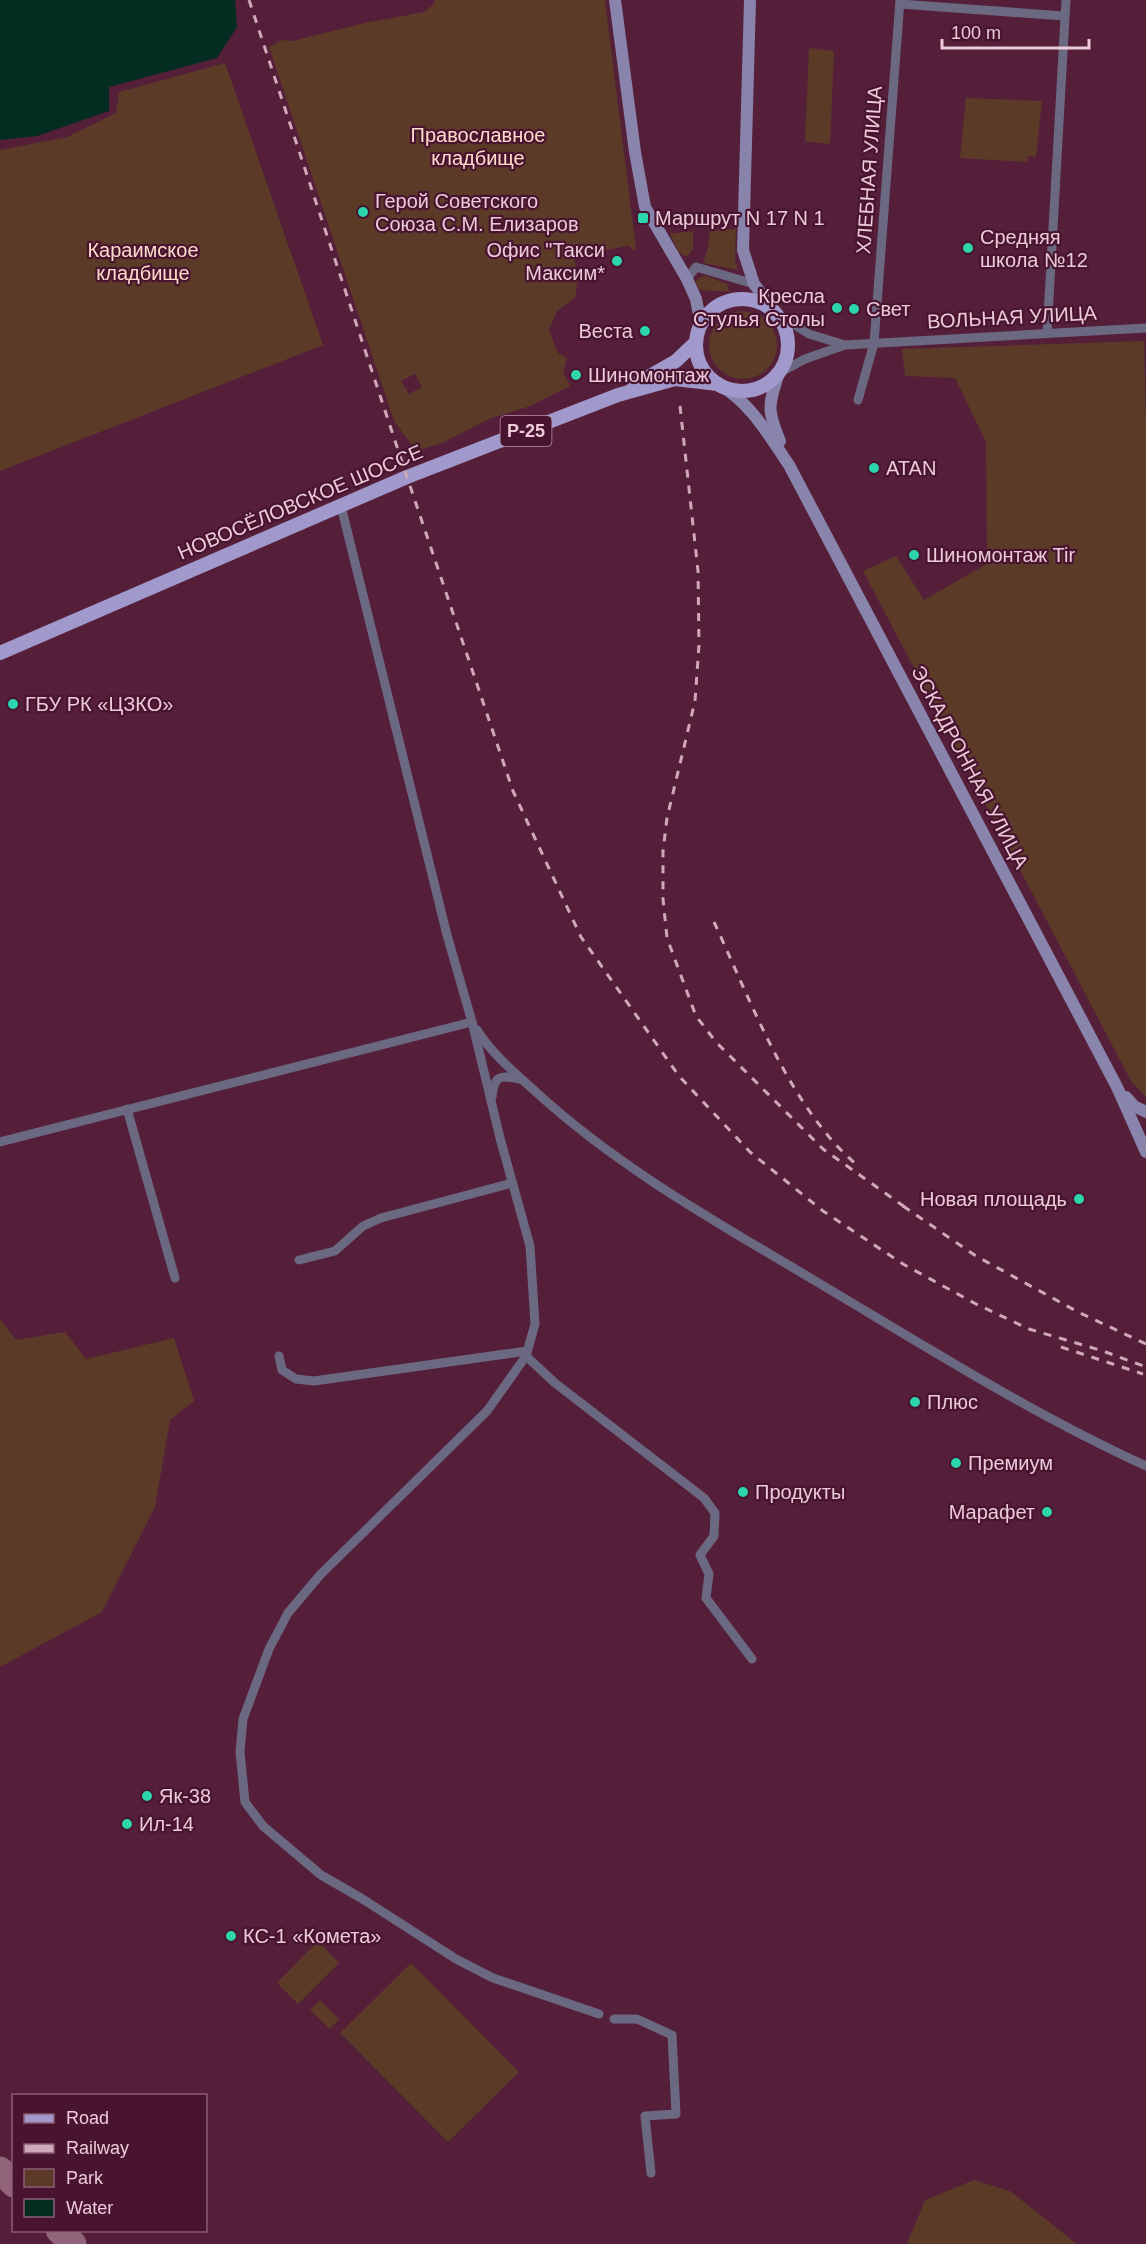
<svg xmlns="http://www.w3.org/2000/svg" width="1146" height="2244" font-family="Helvetica,sans-serif">
<style>
.green{fill:#5b3a27;fill-rule:evenodd}
.water{fill:#042d22}
.lines{fill:none;stroke-linecap:round;stroke-linejoin:round}
.taxiway{stroke:#92647a;stroke-width:27}
.minor{stroke:#6b6881;stroke-width:9}
.secondary{stroke:#8984ab;stroke-width:12}
.primary{stroke:#a199cc;stroke-width:14}
.rail{stroke:#cfa9b9;stroke-width:3;stroke-dasharray:8 8;stroke-linecap:butt}
.poi-dot{fill:#2cd5ab;stroke:#491430;stroke-width:2}
.labels{text-anchor:middle;dominant-baseline:central;stroke-width:4.5;stroke-linejoin:round;paint-order:stroke}
.shield{fill:#491430;stroke:#bb93a6;stroke-width:1.5}
.shield-label{font-size:18px;font-weight:bold;fill:#eccad8}
.park-label{font-size:20px;fill:#fcdbc9;stroke:#491430}
.street-label{font-size:20px;fill:#eccad8;stroke:#491430}
.poi-label{font-size:20px;fill:#eccad8;stroke:#491430;text-anchor:start}
</style>
<rect width="100%" height="100%" fill="#551f3a"/>
<g class="green">
<path d="M435,0H605L636,249L632,250L630,246H626L574,257L578,278L575,298L557,311L549,330L558,353L567,358L563,372L570,386L530,406L489,419L442,443L416,451L394,421L269,47L282,40L292,41L365,23L424,12L434,4ZM415,374L422,387L409,394L401,381Z"/>
<polygon points="809,48 834,51 830,144 805,141"/>
<polygon points="225,63 323,345 0,471 0,150 67,137 116,113 119,92"/>
<polygon points="966,98 1042,101 1036,157 1028,156 1027,162 960,158"/>
<polygon points="736,229 735,260 738,270 703,263 708,248 710,231"/>
<polygon points="693,231 693,249 689,255 684,256 678,251 670,234"/>
<polygon points="706,276 727,284 729,292 700,290 695,282 699,278"/>
<circle cx="743" cy="345" r="34"/>
<polygon points="1144,341 1146,420 1146,1097 1131,1081 863,571 896,556 924,600 987,564 986,442 955,378 905,376 902,349"/>
<polygon points="0,1319 16,1340 65,1332 86,1359 174,1338 194,1401 170,1420 155,1507 102,1612 0,1667"/>
<polygon points="318,1941 339,1963 298,2004 277,1983"/>
<polygon points="411,1963 519,2072 448,2142 340,2033"/>
<polygon points="320,2000 339,2019 330,2029 310,2010"/>
<polygon points="974,2180 1010,2191 1077,2244 907,2244 925,2200"/>
</g>
<polygon class="water" points="0,0 235,0 237,27 217,58 109,87 109,111 37,136 0,140"/>
<g class="lines">
<g class="taxiway">
<polyline points="0,2170 14,2184"/>
<polyline points="59,2230 73,2244"/>
</g>
<g class="minor">
<polyline points="900,4 1064,16"/>
<polyline points="687,279 696,267 754,284"/>
<polyline points="777,314 809,334 845,345 1146,328"/>
<polyline points="1047,333 1066,0"/>
<polyline points="779,373 805,359 845,345"/>
<polyline points="858,400 874,343 900,0"/>
<polyline points="341,506 447,935 472,1022 500,1138 530,1246 535,1324 526,1356 487,1411 320,1575 288,1613 269,1649 243,1719 240,1752 245,1802 263,1826 321,1875 361,1898 456,1959 493,1978 599,2014"/>
<path d="M477,1030C492,1054 515,1073 536,1092C620,1169 720,1224 817,1282C925,1346 1032,1414 1146,1466"/>
<path d="M492,1097C494,1075 500,1075 520,1079"/>
<polyline points="127,1109 175,1278"/>
<polyline points="0,1142 472,1022"/>
<polyline points="299,1260 335,1251 363,1226 381,1218 512,1183"/>
<polyline points="279,1356 282,1370 296,1379 314,1381 527,1351"/>
<polyline points="526,1356 555,1383 704,1498 715,1513 714,1536 700,1555 709,1574 706,1598 752,1659"/>
<polyline points="614,2019 637,2019 672,2035 676,2114 645,2116 651,2173"/>
</g>
<g class="secondary">
<polyline points="615,0 635,152 645,207 687,279 696,299 701,325"/>
<polyline points="750,0 743,250 754,284 777,314"/>
<path d="M779,373C768,405 767,410 780,441"/>
<path d="M718,384C751,403 768,434 789,465L1117,1087L1146,1152"/>
<polyline points="1126,1097 1134,1106 1146,1112"/>
</g>
<g class="primary">
<circle cx="742" cy="345" r="46"/>
<polyline points="634,385 676,361 696,342"/>
<polyline points="0,653 407,477 618,395 675,379 718,384"/>
</g>
<g class="rail">
<polyline points="249,0 407,477 513,791 581,937 679,1076 750,1152 823,1211 903,1264 976,1304 1029,1329 1103,1351 1146,1367"/>
<polyline points="680,406 698,571 699,645 695,701 667,818 663,851 663,899 667,938 696,1016 716,1042 823,1149 909,1210"/>
<path d="M714,922C746,991 778,1075 826,1133C835,1145 847,1156 858,1166"/>
<polyline points="903,1206 976,1256 1078,1312 1146,1344"/>
<polyline points="1061,1347 1143,1374"/>
</g>
</g>
<g class="poi-dot">
<circle cx="363" cy="212" r="6"/>
<rect x="637" y="212" width="12" height="12" rx="3"/>
<circle cx="968" cy="248" r="6"/>
<circle cx="617" cy="261" r="6"/>
<circle cx="837" cy="308" r="6"/>
<circle cx="854" cy="309" r="6"/>
<circle cx="645" cy="331" r="6"/>
<circle cx="576" cy="375" r="6"/>
<circle cx="874" cy="468" r="6"/>
<circle cx="914" cy="555" r="6"/>
<circle cx="13" cy="704" r="6"/>
<circle cx="1079" cy="1199" r="6"/>
<circle cx="915" cy="1402" r="6"/>
<circle cx="956" cy="1463" r="6"/>
<circle cx="743" cy="1492" r="6"/>
<circle cx="1047" cy="1512" r="6"/>
<circle cx="147" cy="1796" r="6"/>
<circle cx="127" cy="1824" r="6"/>
<circle cx="231" cy="1936" r="6"/>
</g>
<g class="labels">
<rect class="shield" x="500.5" y="416" width="51" height="30" rx="4.5"/>
<g class="shield-label">
<text x="526" y="431">Р-25</text>
</g>
<g class="park-label">
<text x="478" y="135">Православное<tspan x="478" dy="23">кладбище</tspan></text>
<text x="143" y="250">Караимское<tspan x="143" dy="23">кладбище</tspan></text>
</g>
<g class="street-label">
<text transform="translate(869 170) rotate(-86)">ХЛЕБНАЯ УЛИЦА</text>
<text transform="translate(1012 317) rotate(-3)">ВОЛЬНАЯ УЛИЦА</text>
<text transform="translate(300 502) rotate(-23)">НОВОСЁЛОВСКОЕ ШОССЕ</text>
<text transform="translate(970 767) rotate(62)">ЭСКАДРОННАЯ УЛИЦА</text>
</g>
<g class="poi-label">
<text x="375" y="201">Герой Советского<tspan x="375" dy="23">Союза С.М. Елизаров</tspan></text>
<text x="655" y="218">Маршрут N 17 N 1</text>
<text x="980" y="237">Средняя<tspan x="980" dy="23">школа №12</tspan></text>
<text x="605" y="250" text-anchor="end">Офис "Такси<tspan x="605" dy="23">Максим*</tspan></text>
<text x="825" y="296" text-anchor="end">Кресла<tspan x="825" dy="23">Стулья Столы</tspan></text>
<text x="866" y="309">Свет</text>
<text x="633" y="331" text-anchor="end">Веста</text>
<text x="588" y="375">Шиномонтаж</text>
<text x="886" y="468">ATAN</text>
<text x="926" y="555">Шиномонтаж Tir</text>
<text x="25" y="704">ГБУ РК «ЦЗКО»</text>
<text x="1067" y="1199" text-anchor="end">Новая площадь</text>
<text x="927" y="1402">Плюс</text>
<text x="968" y="1463">Премиум</text>
<text x="755" y="1492">Продукты</text>
<text x="1035" y="1512" text-anchor="end">Марафет</text>
<text x="159" y="1796">Як-38</text>
<text x="139" y="1824">Ил-14</text>
<text x="243" y="1936">КС-1 «Комета»</text>
</g>
</g>
<rect x="12" y="2094" width="195" height="138" fill="#491430" stroke="#8a5d73" stroke-width="1.5"/>
<rect x="24" y="2114" width="30" height="9" fill="#a199cc" stroke="#8a5d73" stroke-width="1.5"/>
<text x="66" y="2124" font-size="18" fill="#eccad8">Road</text>
<rect x="24" y="2144" width="30" height="9" fill="#cfa9b9" stroke="#8a5d73" stroke-width="1.5"/>
<text x="66" y="2154" font-size="18" fill="#eccad8">Railway</text>
<rect x="24" y="2169" width="30" height="18" fill="#5b3a27" stroke="#8a5d73" stroke-width="1.5"/>
<text x="66" y="2184" font-size="18" fill="#eccad8">Park</text>
<rect x="24" y="2199" width="30" height="18" fill="#042d22" stroke="#8a5d73" stroke-width="1.5"/>
<text x="66" y="2214" font-size="18" fill="#eccad8">Water</text>
<path d="M942 39v9h147v-9" fill="none" stroke="#eccad8" stroke-width="3"/>
<text x="951" y="39" font-size="18" fill="#eccad8" stroke="#491430" stroke-width="4.5" paint-order="stroke">100 m</text>
</svg>
